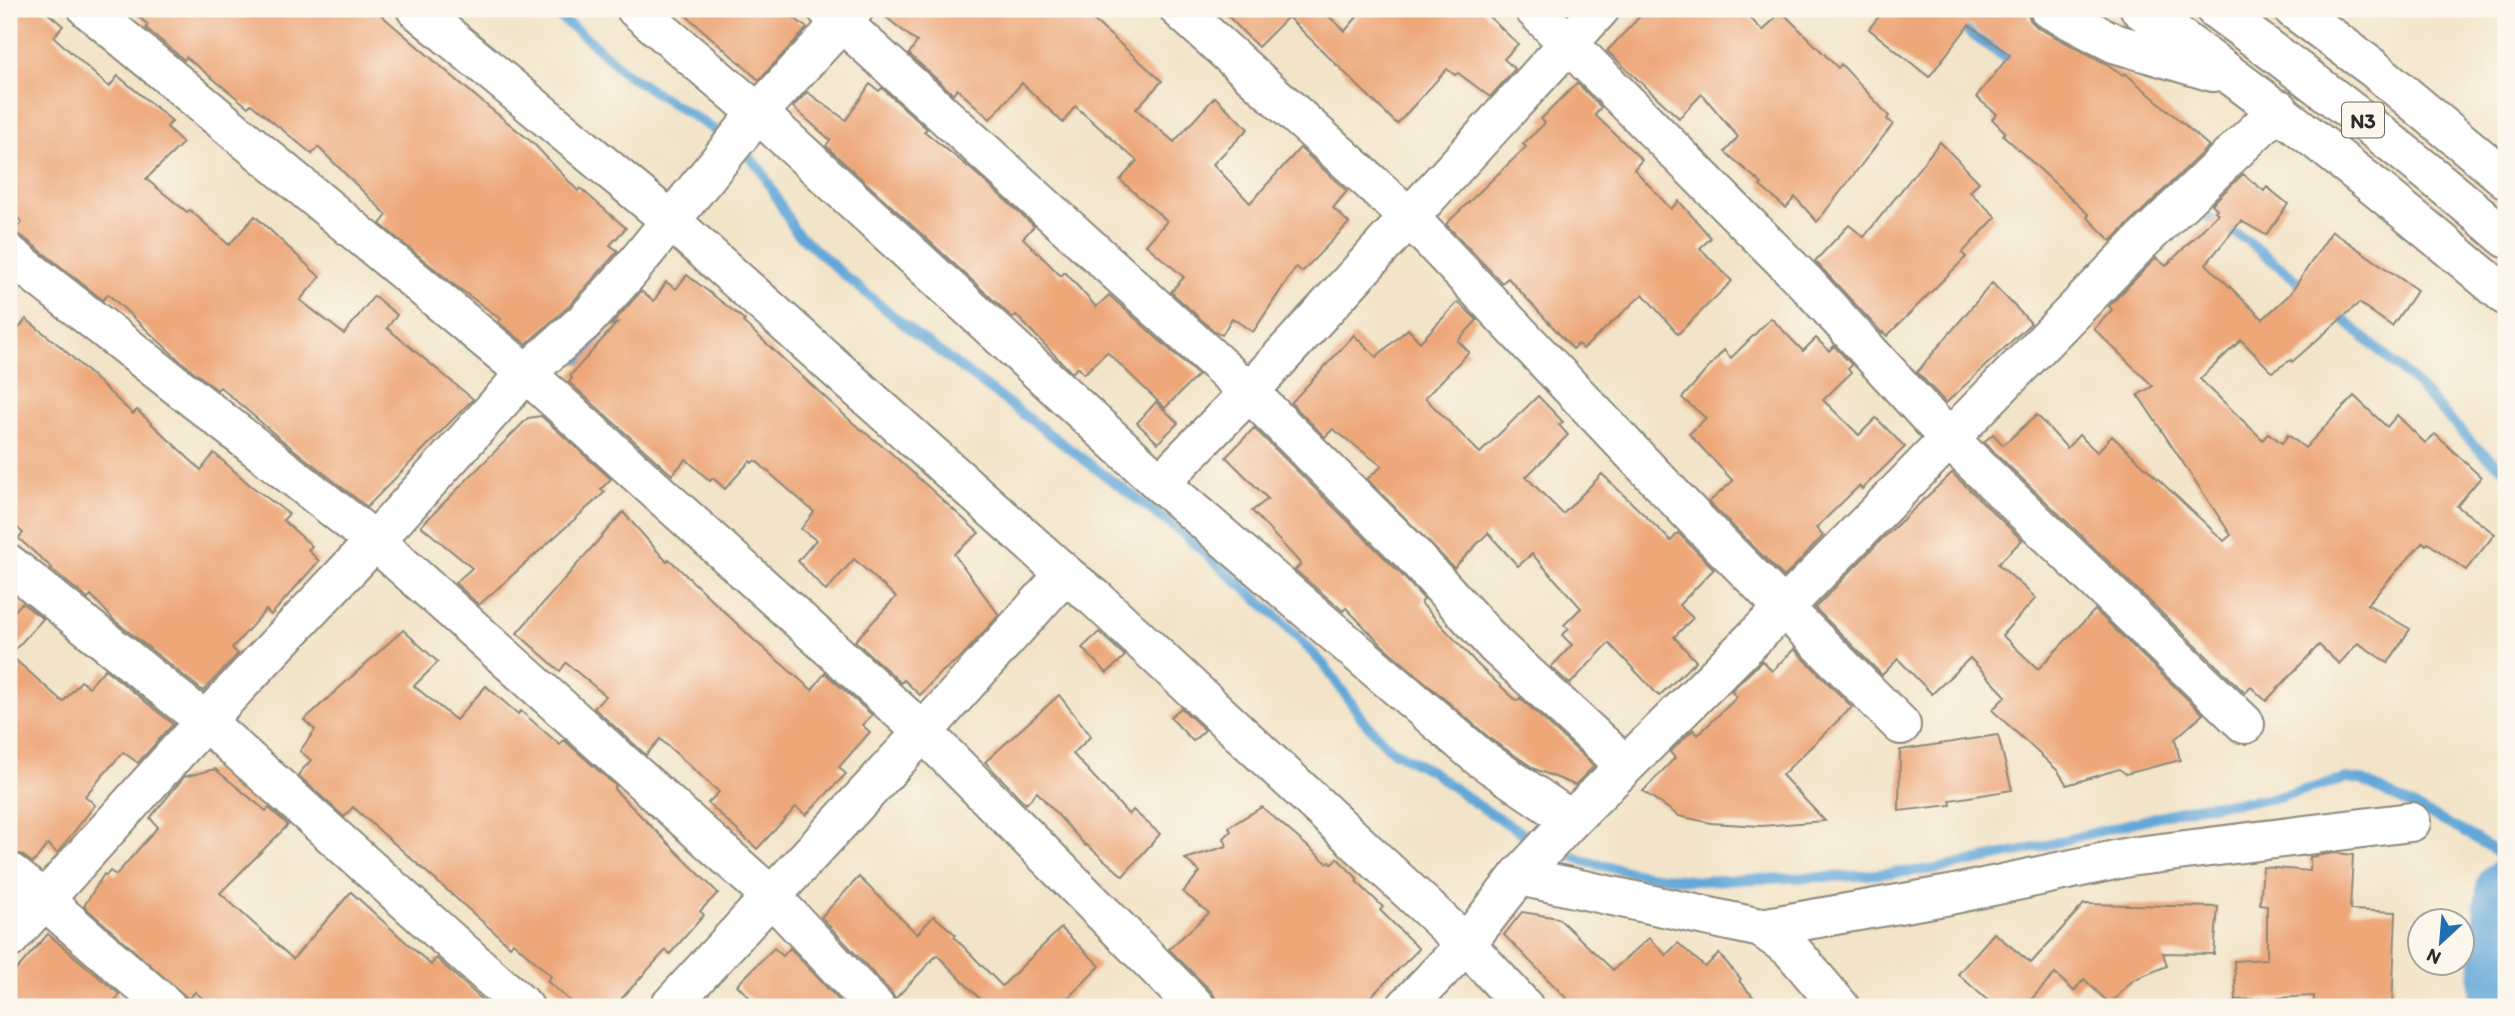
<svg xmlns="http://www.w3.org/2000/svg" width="2515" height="1016" font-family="Itim,sans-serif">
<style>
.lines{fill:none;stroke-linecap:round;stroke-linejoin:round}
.stream{stroke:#64a7d8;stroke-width:10}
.river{stroke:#64a7d8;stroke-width:60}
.building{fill:#eda779}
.minor-casing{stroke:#8e887a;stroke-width:42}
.major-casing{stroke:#8e887a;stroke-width:42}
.highway-casing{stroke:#8e887a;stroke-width:42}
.minor{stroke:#fff;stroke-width:38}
.major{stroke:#fff;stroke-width:38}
.highway{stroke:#fff;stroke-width:38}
.labels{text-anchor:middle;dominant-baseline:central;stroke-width:5;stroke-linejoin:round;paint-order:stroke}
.shield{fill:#fbf7ec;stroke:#696865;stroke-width:2}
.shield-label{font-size:21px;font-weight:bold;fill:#2b2b2b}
</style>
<rect width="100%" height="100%" fill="#fbf7ec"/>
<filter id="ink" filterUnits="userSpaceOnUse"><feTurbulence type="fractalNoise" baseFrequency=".0143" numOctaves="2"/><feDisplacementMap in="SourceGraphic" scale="14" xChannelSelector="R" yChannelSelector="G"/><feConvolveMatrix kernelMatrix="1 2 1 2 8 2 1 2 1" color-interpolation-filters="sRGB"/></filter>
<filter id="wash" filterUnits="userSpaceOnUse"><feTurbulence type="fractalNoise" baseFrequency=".00686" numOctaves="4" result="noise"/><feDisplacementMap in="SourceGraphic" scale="28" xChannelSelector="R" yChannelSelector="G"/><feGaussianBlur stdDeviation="1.57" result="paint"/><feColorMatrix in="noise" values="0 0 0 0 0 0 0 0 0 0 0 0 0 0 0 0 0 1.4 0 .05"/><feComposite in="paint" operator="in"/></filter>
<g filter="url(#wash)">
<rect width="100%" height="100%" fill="#f2e4c8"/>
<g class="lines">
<g class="stream">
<polyline points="549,9 589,40 626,74 729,139"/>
<polyline points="1935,9 2015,65"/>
<polyline points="741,148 761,170 795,231 845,276 913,332 1181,532 1282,621 1325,666 1364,721 1390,749 1431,771 1476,804 1540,844"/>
<polyline points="2190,207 2248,241 2306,288"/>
<polyline points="2334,311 2409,377 2477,448 2506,471"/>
<polyline points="579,359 604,327"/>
<polyline points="1554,849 1587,862 1640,874 1698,881 1853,876 1937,869 2018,852 2199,806 2270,799 2346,779 2361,780 2401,800 2468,834 2506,857"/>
</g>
<polyline class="river" points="2499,1007 2500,950 2506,889"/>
</g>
<g id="blocks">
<g class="building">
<polygon points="9,9 43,9 63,26 54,37 109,87 118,76 172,121 167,127 183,143 146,179 187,212 190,210 229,245 255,216 320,277 300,300 344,334 374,296 397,315 387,328 473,399 367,507 278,437 220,387 217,390 178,359 108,294 103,300 23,237 12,232 22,222 9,211"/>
<polygon points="130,9 374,9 480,100 533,143 578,191 580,188 626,228 610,245 618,251 570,305 526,344 498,322 501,319 453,284 380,224 387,215 318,147 312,154 251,104 248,107 186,57 184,60 146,28 148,25"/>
<polygon points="679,9 783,9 807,28 759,80"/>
<polygon points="876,9 1081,9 1162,81 1136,109 1174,142 1215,97 1248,129 1213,164 1250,203 1300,148 1347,191 1333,208 1349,223 1302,272 1296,267 1253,332 1232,318 1222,335 1215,332 1171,292 1184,277 1146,245 1167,221 1120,180 1137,161 1075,106 1063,123 1022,83 990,119 957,89 953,94 909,54 917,42"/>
<polygon points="1221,9 1321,9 1345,31 1364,9 1481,9 1518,44 1504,59 1515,69 1490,97 1458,73 1455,75 1447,69 1397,124 1288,17 1258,47"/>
<polygon points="1647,9 1741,9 1763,31 1781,11 1838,68 1841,64 1889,116 1887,119 1893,124 1817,222 1795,197 1786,208 1760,186 1762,184 1725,152 1738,137 1702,94 1679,118 1607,51"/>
<polygon points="1885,9 2027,9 2030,20 2038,28 2107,64 2123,75 2125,73 2209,146 2111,241 2087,217 2089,215 2003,135 2005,132 1992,119 1997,114 1976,97 2010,55 1969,25 1929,77 1869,29"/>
<polygon points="1577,83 1601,107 1595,115 1642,160 1634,169 1671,209 1679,201 1711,238 1700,248 1732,281 1678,334 1643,294 1583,349 1578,344 1573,349 1508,278 1502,283 1446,224 1526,147 1523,144 1545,123 1541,119"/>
<polygon points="870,84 879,91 882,88 927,129 924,131 972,170 1034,226 1023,238 1061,276 1065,272 1096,307 1109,295 1198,375 1165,408 1107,352 1084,374 1078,367 1072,373 1016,315 1013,318 826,146 830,140 793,107 807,92 846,120"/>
<polygon points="1940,142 1979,182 1970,192 1996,217 1962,253 1966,257 1887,336 1883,332 1882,333 1815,261 1849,225 1864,237"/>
<polygon points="2243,174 2264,191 2267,187 2288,204 2266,235 2241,221 2206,264 2263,319 2290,294 2332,231 2417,290 2392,326 2359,303 2292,362 2291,360 2272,372 2241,340 2200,379 2263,440 2268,433 2282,443 2288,435 2305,448 2354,396 2387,427 2397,415 2425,443 2435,434 2481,477 2457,506 2495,534 2466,570 2428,543 2426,545 2423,542 2367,604 2410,629 2388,663 2358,643 2339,664 2319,645 2266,701 2251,687 2245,693 1984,442 1993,434 2003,445 2037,415 2067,448 2079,435 2097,452 2112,436 2224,541 2231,535 2138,395 2153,386 2094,329 2112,310 2109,306 2156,258 2166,266 2218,214 2215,211 2217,209 2212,204"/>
<polygon points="687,275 745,320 743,322 853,423 891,453 979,533 954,554 999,615 962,656 938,675 920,695 904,680 901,683 855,641 896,597 854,559 826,591 798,561 816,540 801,529 814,512 755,460 752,463 750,461 725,489 713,478 710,481 686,459 672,475 569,382 572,378 570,376 617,323 611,325 641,291 654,301 666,282 676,289"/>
<polygon points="1992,283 2031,323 1946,403 1917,372"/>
<polygon points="1458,302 1477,320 1458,341 1469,352 1425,398 1480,453 1538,396 1563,422 1559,425 1568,435 1526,477 1563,514 1602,474 1671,541 1678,533 1714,569 1679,605 1693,618 1674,637 1696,661 1659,696 1609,643 1570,684 1551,667 1572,645 1562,635 1569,629 1564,625 1581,608 1532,554 1518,566 1488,533 1454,568 1367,479 1382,466 1333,429 1325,437 1291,403 1354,335 1376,357 1408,329 1420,342"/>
<polygon points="1771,318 1803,351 1816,338 1829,351 1834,346 1852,365 1848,369 1851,373 1823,400 1859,435 1876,418 1905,447 1862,489 1859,486 1816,528 1823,536 1784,577 1709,502 1733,481 1689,434 1706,418 1682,398 1724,350 1731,358"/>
<polygon points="26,319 60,346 133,414 137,410 201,470 214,453 250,485 289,514 283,520 312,546 308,550 319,561 271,615 266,610 232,648 238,654 203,691 114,620 91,595 88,599 51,569 52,568 18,538 23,533 9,520 9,342"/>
<polygon points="1156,402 1178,423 1158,443 1137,423"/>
<polygon points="541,416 611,479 601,489 605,492 479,605 455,583 472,568 421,526 528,418"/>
<polygon points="1254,428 1397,570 1424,599 1421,603 1478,665 1517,701 1520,698 1594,766 1575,785 1535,769 1492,740 1383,646 1346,608 1343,611 1295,570 1301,564 1252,511 1268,499 1226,457"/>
<polygon points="1952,473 2022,540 1998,564 2036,598 2002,635 2038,669 2095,610 2203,714 2175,739 2180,760 2126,774 2119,769 2067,785 2058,771 1992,710 2006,696 1970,658 1932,694 1898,659 1882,675 1815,608 1880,541"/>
<polygon points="623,512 667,562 669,559 755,641 812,690 825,673 872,715 862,725 870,732 839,767 846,774 806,815 796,807 757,849 708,803 719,792 660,739 646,755 594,708 606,696 566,663 560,671 517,633"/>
<polygon points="22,603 43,619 10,655 63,702 81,681 89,687 105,669 173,724 138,763 123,752 85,796 95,805 57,853 48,844 33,863 22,855 9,851 9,617"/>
<polygon points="403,630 438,662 414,686 456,720 486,686 518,714 521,711 560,745 564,740 616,786 614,789 718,893 700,911 704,915 670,954 666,950 614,1007 577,1007 547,981 551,976 513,942 510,946 353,807 344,817 298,775 311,760 300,751 315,730 304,720"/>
<polygon points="1099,632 1125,656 1107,673 1082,648"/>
<polygon points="1794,649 1852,707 1782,775 1825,821 1761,826 1711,823 1679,816 1643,791 1675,758 1670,752 1693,730 1698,735 1737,697 1731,691 1762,661 1772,671"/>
<polygon points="1059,695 1091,736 1073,754 1129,815 1133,810 1160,834 1123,876 1087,845 1086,846 1037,792 1026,804 985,762"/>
<polygon points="1181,708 1205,730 1193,741 1170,717"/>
<polygon points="1998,735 2012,790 1950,800 1951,805 1899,811 1900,750"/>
<polygon points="215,769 266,811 269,808 288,825 220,893 293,959 351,892 431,965 436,958 490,1007 213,1007 195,992 189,999 185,996 84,906 104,874 106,876 110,871 116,875 158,827 150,818 184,777"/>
<polygon points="1262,807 1327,863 1330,861 1332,864 1337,858 1358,879 1356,881 1383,907 1380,910 1419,949 1360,1007 1217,1007 1217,1001 1212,992 1169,949 1209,913 1183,892 1200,872 1185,859 1227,846 1224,838 1231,831 1229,827"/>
<polygon points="2335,853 2353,855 2350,910 2396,912 2392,1007 2314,1007 2314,996 2236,1000 2234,961 2267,959 2267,905 2260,904 2263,867 2310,871 2310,857"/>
<polygon points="859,877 917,934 934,916 956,935 954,937 1002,986 1061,928 1100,966 1059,1007 981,1007 985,1004 937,955 895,999 891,992 821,917"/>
<polygon points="2084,904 2218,907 2214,954 2163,953 2167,966 2133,980 2110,1004 2084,979 2074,991 2055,974 2024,1007 1995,1007 1958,974 1994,933 2031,963"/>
<polygon points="1522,912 1558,918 1613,970 1649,938 1666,955 1678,943 1705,967 1719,954 1741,979 1739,981 1762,1007 1575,1007 1504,935"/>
<polygon points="48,934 120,995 110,1007 9,1007 9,978"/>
<polygon points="774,948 783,956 790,948 845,1007 759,1007 737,985"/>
</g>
</g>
</g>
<g filter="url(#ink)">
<use href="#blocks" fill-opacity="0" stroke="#8e887a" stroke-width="2"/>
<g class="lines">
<defs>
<g id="minor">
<polyline points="88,9 526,373 923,732 1196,1007"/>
<polyline points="416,9 670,220 1065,574"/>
<polyline points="636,9 758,113 1160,483 1479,757 1571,820 1519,876 1466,944 1406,1007"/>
<polyline points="827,9 1249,392 1413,555 1495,645 1625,765"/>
<polyline points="1179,9 1409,217 1698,522 1901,725"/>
<polyline points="1534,9 1807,284 1948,438 2245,724"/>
<polyline points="9,254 375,541 772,897 875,1007"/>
<polyline points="1160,483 1249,392 1600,9"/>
<polyline points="9,564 205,721 524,1007"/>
<polyline points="1571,820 1783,609 2142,241 2279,109"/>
<polyline points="9,872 43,899 167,1007"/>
<polyline points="1519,876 1761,928 1790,948 1840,1007"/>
<polyline points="1761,928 1950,895 2129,857 2411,822"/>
<polyline points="9,939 205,721 375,541 526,373 585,321 629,272 758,113 854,9"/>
<polyline points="669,1007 923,732 1065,574 1095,598 1466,944 1524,1007"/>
</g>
<g id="major">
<polyline points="2049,9 2114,43 2213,72"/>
<path d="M2140,9C2267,99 2388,195 2506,296"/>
<polyline points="2293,9 2373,68 2506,179"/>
</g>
<path id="highway" d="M2215,9C2315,82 2413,157 2506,238"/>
</defs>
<use href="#minor" class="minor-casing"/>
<use href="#major" class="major-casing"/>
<use href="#highway" class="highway-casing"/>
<use href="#minor" class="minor"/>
<use href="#major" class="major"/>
<use href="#highway" class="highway"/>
</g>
</g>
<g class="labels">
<rect class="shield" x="2342" y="102.5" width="42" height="35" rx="5"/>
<g class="shield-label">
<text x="2363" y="120">N3</text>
</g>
</g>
<rect width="2515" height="1016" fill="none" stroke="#fbf7ec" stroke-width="35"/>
<g transform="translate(2441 942) rotate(206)"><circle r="33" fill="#fbf7ec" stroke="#a8a59f" stroke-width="2"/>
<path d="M0-5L12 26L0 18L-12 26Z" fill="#1f6fb2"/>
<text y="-10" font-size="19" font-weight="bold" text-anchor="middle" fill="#2b2b2b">N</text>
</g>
</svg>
